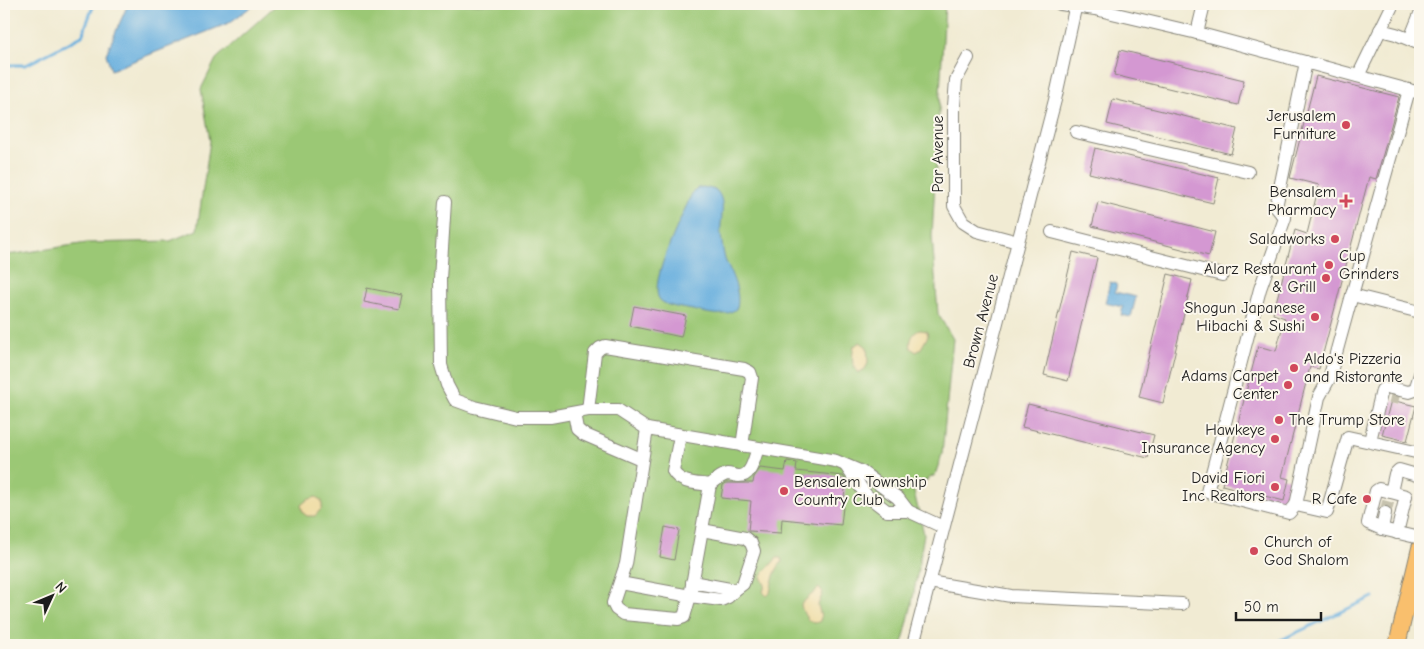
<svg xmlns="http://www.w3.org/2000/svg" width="1424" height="649" font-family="'Comic Neue',sans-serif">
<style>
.green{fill:#9bc875;stroke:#5c7248}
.sand{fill:#eeda9e;stroke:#857b5d}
.water{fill:#67afde;stroke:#42667d}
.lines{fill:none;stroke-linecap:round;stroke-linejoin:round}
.stream{stroke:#67afde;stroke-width:3}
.building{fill:#d498d2}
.minor-tunnel{stroke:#c6c2ae;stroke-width:12;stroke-dasharray:12 6;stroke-linecap:butt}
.minor-casing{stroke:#868478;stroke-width:14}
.major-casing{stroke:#868478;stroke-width:18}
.minor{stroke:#fff;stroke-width:12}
.major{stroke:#f9bf6d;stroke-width:16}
.poi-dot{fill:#d1495b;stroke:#fbf7ec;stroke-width:2}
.labels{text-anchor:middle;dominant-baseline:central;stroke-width:4;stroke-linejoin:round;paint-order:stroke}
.poi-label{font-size:16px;fill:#1c1c1c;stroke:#fbf7ec;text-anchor:end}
.street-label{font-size:16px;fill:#1c1c1c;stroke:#fbf7ec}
</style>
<rect width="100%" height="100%" fill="#fbf7ec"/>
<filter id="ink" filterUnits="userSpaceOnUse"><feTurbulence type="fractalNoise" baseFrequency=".02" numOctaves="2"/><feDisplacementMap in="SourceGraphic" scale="10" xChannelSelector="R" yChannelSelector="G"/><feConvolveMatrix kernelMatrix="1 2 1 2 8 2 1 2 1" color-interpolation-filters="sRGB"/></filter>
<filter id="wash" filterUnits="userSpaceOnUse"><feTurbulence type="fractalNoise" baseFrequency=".0096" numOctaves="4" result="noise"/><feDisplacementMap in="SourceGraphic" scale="20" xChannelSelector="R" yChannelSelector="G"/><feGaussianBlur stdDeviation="1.12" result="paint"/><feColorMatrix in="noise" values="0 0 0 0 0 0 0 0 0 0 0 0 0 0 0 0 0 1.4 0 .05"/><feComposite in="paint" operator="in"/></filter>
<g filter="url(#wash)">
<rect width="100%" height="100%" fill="#f1ebd3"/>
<polygon class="green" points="277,4 945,4 932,236 938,314 953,339 942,454 935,475 913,488 924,534 912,604 902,645 4,645 4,549 10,528 4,529 4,255 15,254 87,243 170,241 197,230 210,141 201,89 216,59"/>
<g class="sand">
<path d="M920,330L927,331L928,336L920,350L916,352L911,348C909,340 913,332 920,330Z"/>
<path d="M860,342L867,347L868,363L865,369L858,373C851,365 852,355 854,346Z"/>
<polygon points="316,497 322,501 322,508 315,516 307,516 303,513 301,505 307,500"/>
<path d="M777,558H781L782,562C774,571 772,581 770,593L767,596L763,592L765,585L761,577L764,572Z"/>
<path d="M819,588L823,592L818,605L821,617L820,621C810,628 802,613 801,604Z"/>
</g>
<g class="water">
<polygon points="128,4 255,4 229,23 111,70 106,54"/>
<path d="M703,187L716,190C728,202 719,221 721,235C722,243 723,251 725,259C731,274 741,291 737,308C724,319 708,313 693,310C683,308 667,307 660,300C646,285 686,209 693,191L698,188Z"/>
<polygon points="1110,282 1117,284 1115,292 1136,297 1131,317 1121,315 1123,307 1105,303"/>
</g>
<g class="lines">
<g class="stream">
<polyline points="4,65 26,65 82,36 94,4"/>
<polyline points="1270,645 1373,597"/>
</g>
</g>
<g id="blocks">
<g class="building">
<polygon points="1120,50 1244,80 1238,105 1114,75"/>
<polygon points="1316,76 1399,97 1376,179 1369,177 1319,369 1310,367 1282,477 1289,479 1284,501 1222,485 1258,346 1276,351 1285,318 1273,314 1295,230 1307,234 1319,185 1290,178"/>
<polygon points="1113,99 1237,129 1231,154 1107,124"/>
<polygon points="1095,148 1219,178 1213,203 1089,173"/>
<polygon points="1098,202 1215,232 1209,256 1092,226"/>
<polygon points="1073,252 1097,258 1068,381 1044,375"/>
<polygon points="1168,274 1192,280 1163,403 1139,397"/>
<polygon points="367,288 402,295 399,309 364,302"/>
<polygon points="634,306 686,316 681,337 630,326"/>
<polygon points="1391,400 1416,406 1407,441 1382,435"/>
<polygon points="1028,404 1154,435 1148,458 1022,427"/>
<polygon points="787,461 797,463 796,471 843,476 846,480 841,525 782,519 781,533 749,531 748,531 751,501 721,498 723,485 726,483 753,483 754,477 760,468 785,471"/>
<polygon points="665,527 679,530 674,560 660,557"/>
</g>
</g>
</g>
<g filter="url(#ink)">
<use href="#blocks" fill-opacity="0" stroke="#868478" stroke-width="1"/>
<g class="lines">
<g class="minor-tunnel">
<polyline points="1390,397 1399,399"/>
<polyline points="1385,513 1391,492"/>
</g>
<defs>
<g id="minor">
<polyline points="1060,4 1095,9 1197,33 1420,93"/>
<polyline points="1380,30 1396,34 1420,44"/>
<polyline points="1197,33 1204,4"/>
<polyline points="1410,39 1420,14"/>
<polyline points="968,58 956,80 954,106 954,206 963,222 977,231 1018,242"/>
<polyline points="1358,76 1393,4"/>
<polyline points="1409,90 1352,295 1420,312"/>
<polyline points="1076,132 1248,172"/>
<polyline points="445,202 440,279 441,365 447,385 455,400 474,407 516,417 550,417 588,410 618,410 647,429 836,461 862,472 898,498 908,511"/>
<polyline points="1052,232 1222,275"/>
<polyline points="1352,295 1329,379 1319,397 1296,505 1327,512 1348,437 1420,453"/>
<polyline points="588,410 595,353 600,348 605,346 744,369 750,372 752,378 742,446"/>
<polyline points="574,413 577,429 583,434 641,459"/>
<polyline points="647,429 626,564 613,603 616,609 623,614 678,619 684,617 690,596 710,485"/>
<path d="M680,436L673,471C680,484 697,483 710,485C715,481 720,476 727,474C731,474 735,476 739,476C752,476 754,458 758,448"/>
<polyline points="1370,441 1382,390 1386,387 1409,392 1415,390 1420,374"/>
<polyline points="846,466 866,495 887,511 908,511 943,527"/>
<polyline points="1420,476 1399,470 1395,474 1391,492 1379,489 1376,491 1368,523 1382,529 1420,538"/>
<polyline points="1391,492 1406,496 1397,533"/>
<polyline points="1296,505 1289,513 1207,492 1260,289 1285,218 1276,207 1306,62"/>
<polyline points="1382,529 1385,513"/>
<polyline points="692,582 735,590 743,584 754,551 751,543 745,538 702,530"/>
<polyline points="929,582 1011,596 1182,604"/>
<polyline points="620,583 690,596 721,600 728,597 735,590"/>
<polyline points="913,645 1055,100 1076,4"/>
</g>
<polyline id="major" points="1397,645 1420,548"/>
</defs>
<use href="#minor" class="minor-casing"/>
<use href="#major" class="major-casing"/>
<use href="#minor" class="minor"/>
<use href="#major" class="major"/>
</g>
</g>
<g class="poi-dot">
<circle cx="1346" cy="125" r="5"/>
<path d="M1343.5 193.5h5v5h5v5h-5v5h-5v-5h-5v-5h5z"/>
<circle cx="1335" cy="239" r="5"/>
<circle cx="1329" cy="265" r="5"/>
<circle cx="1326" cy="278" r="5"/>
<circle cx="1315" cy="317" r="5"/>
<circle cx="1294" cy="368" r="5"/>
<circle cx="1288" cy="385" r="5"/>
<circle cx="1279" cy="420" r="5"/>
<circle cx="1275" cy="439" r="5"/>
<circle cx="1275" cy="487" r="5"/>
<circle cx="784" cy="491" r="5"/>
<circle cx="1367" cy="499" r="5"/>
<circle cx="1254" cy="551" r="5"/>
</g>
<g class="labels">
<g class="poi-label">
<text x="1336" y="116">Jerusalem<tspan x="1336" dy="18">Furniture</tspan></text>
<text x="1336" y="192">Bensalem<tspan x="1336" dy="18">Pharmacy</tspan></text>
<text x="1325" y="239">Saladworks</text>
<text x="1339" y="256" text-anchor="start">Cup<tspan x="1339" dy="18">Grinders</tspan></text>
<text x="1316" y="269">Alarz Restaurant<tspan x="1316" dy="18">&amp; Grill</tspan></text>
<text x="1305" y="308">Shogun Japanese<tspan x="1305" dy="18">Hibachi &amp; Sushi</tspan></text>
<text x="1304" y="359" text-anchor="start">Aldo's Pizzeria<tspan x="1304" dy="18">and Ristorante</tspan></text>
<text x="1278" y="376">Adams Carpet<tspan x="1278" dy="18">Center</tspan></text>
<text x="1289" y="420" text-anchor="start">The Trump Store</text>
<text x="1265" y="430">Hawkeye<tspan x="1265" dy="18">Insurance Agency</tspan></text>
<text x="1265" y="478">David Fiori<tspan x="1265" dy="18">Inc Realtors</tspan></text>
<text x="794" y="482" text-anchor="start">Bensalem Township<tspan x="794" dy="18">Country Club</tspan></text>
<text x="1357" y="499">R Cafe</text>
<text x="1264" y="542" text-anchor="start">Church of<tspan x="1264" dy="18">God Shalom</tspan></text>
</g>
<g class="street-label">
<text transform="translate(938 154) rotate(-90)">Par Avenue</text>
<text transform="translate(981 321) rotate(-75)">Brown Avenue</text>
</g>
</g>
<rect width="1424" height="649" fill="none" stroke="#fbf7ec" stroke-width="20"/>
<g transform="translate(52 596) rotate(46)" stroke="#fbf7ec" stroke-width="4" paint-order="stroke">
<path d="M0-4L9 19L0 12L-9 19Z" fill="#1c1c1c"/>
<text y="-8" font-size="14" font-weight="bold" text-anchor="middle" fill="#1c1c1c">N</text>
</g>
<path d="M1236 612v8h85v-8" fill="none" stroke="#1c1c1c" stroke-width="2.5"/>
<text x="1244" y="612" font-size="15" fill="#1c1c1c" stroke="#fbf7ec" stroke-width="4" paint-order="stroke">50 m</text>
</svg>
